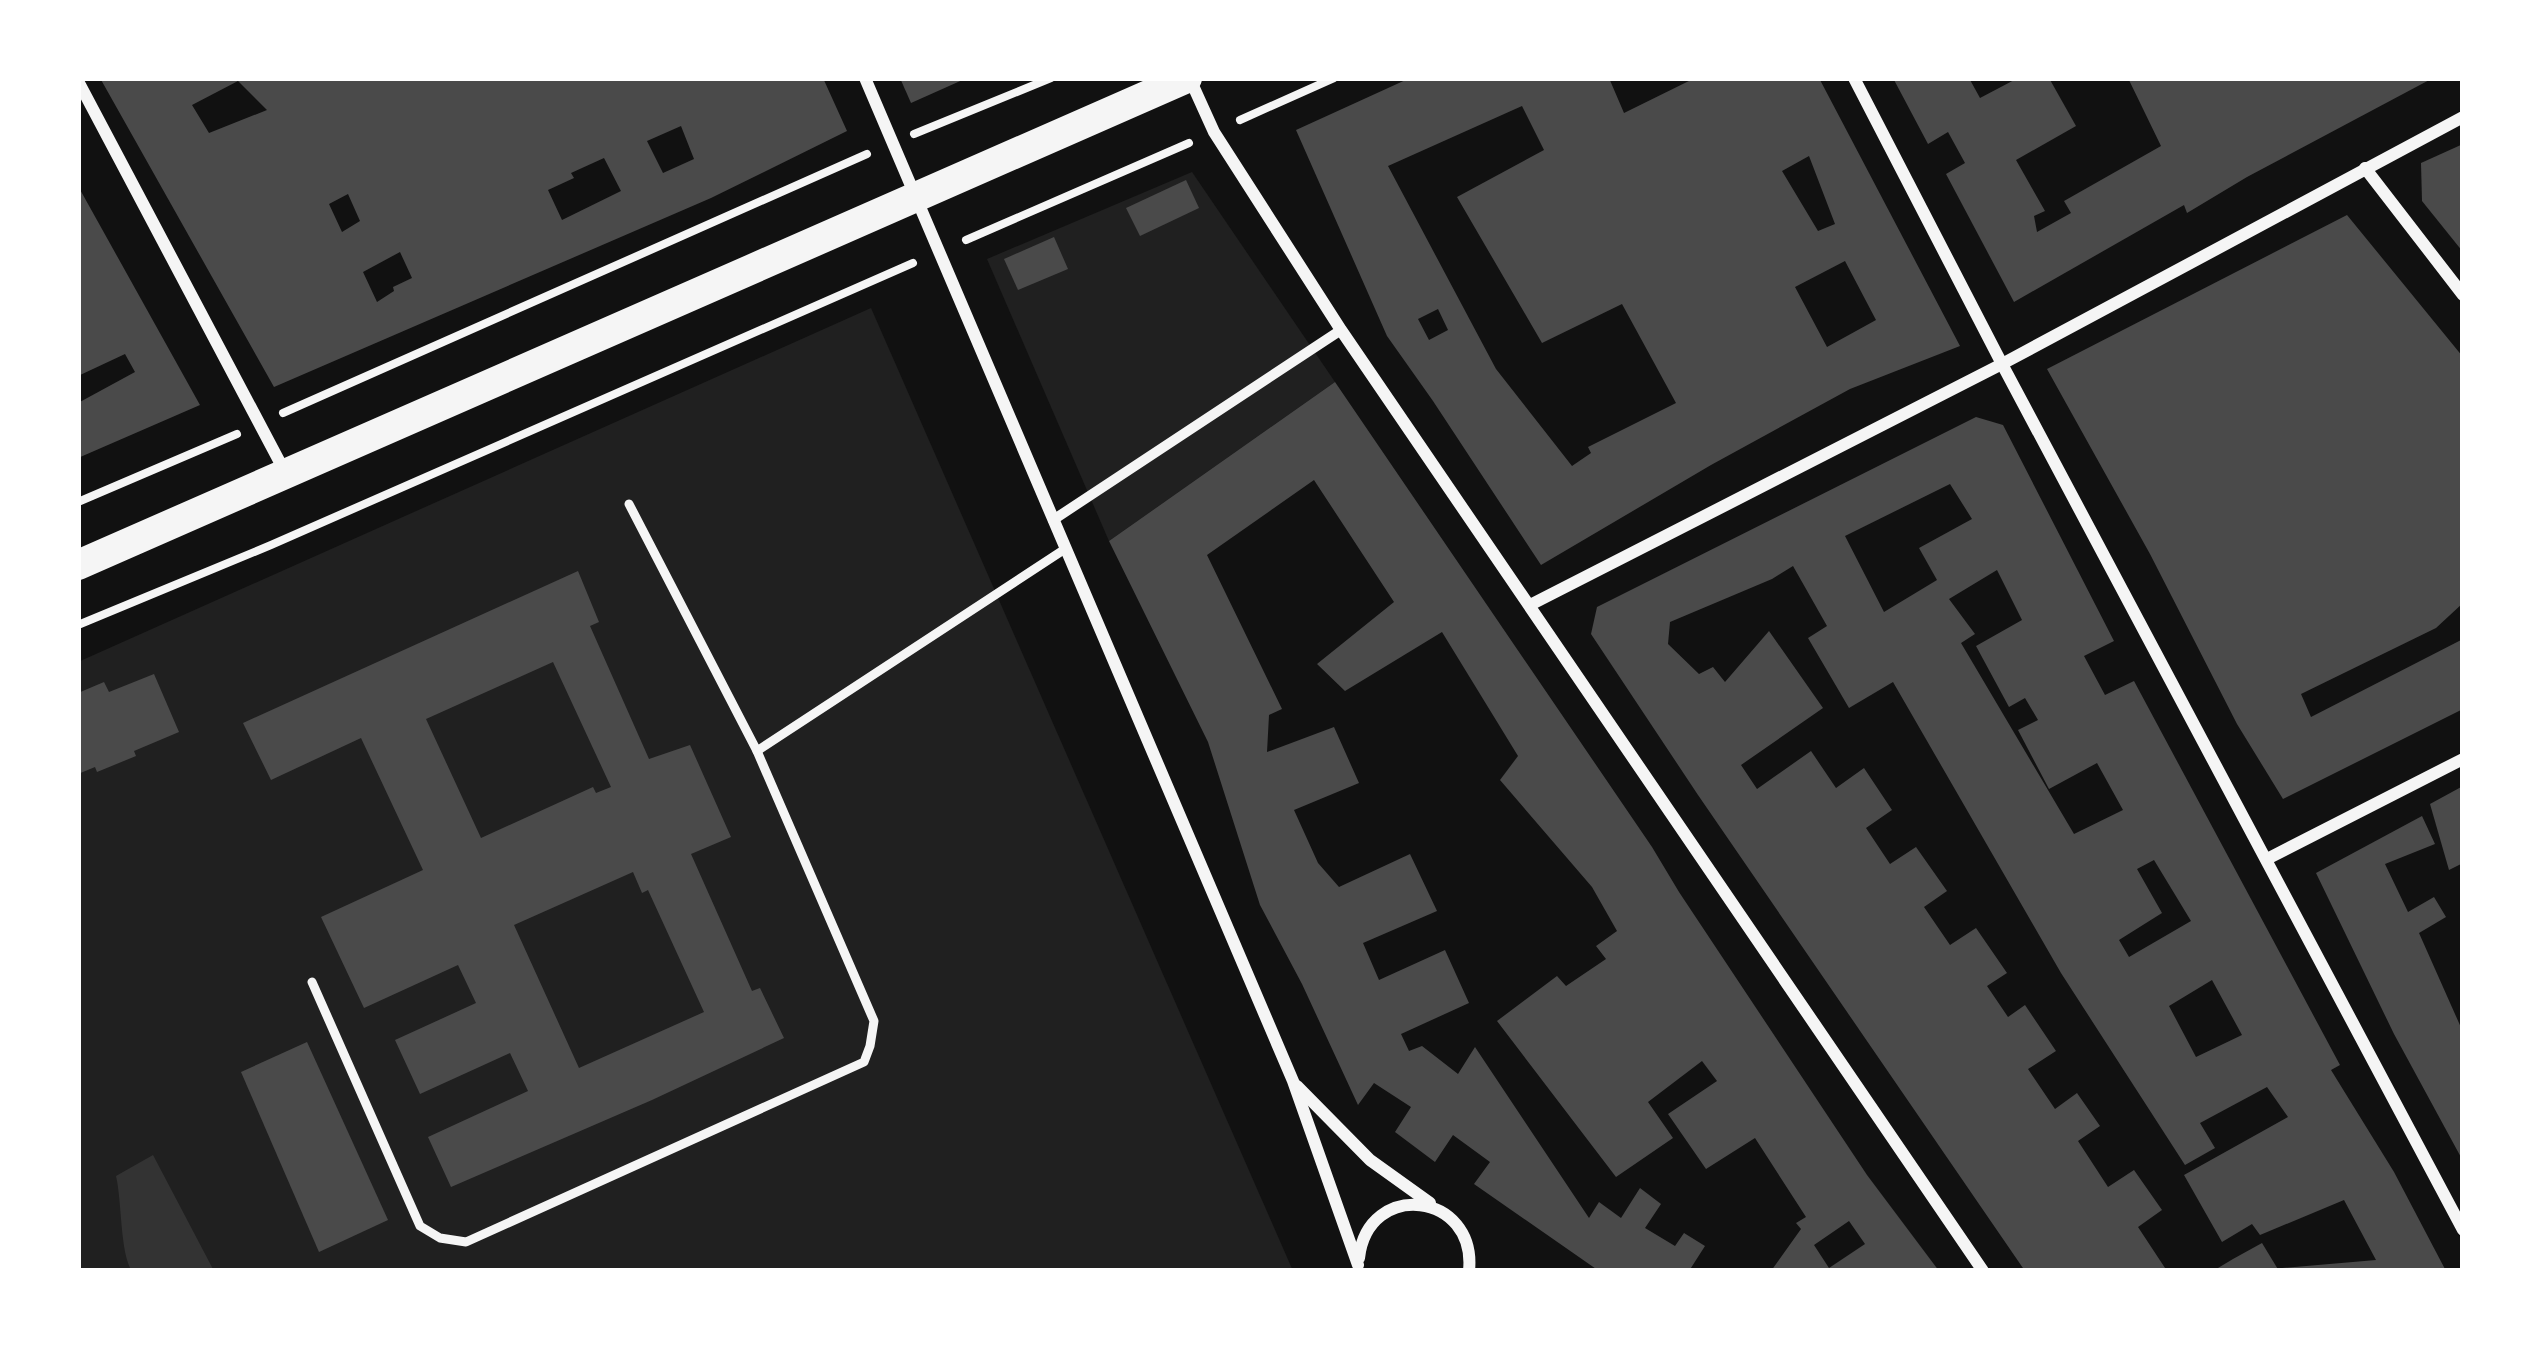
<svg xmlns="http://www.w3.org/2000/svg" width="2541" height="1349" font-family="'Roboto Condensed',sans-serif">
<style>
.green{fill:#202020}
.water{fill:#333}
.building{fill:#4a4a4a;fill-rule:evenodd}
.lines{fill:none;stroke-linecap:round;stroke-linejoin:round}
.path{stroke:#f5f5f5;stroke-width:8}
.service{stroke:#f5f5f5;stroke-width:9}
.pedestrian{stroke:#f5f5f5;stroke-width:10}
.minor{stroke:#f5f5f5;stroke-width:12}
.primary{stroke:#f5f5f5;stroke-width:30}
</style>
<rect width="100%" height="100%" fill="#111"/>
<g class="green">
<polygon points="1192,172 1335,382 1109,541 987,259"/>
<polygon points="871,308 1293,1271 78,1271 78,662"/>
</g>
<path class="water" d="M153,1155L214,1271H132C120,1254 122,1201 116,1176Z"/>
<g class="building">
<path d="M100,78H823L847,131L711,198L274,387ZM238,81L267,110L209,133L192,105ZM681,126L694,159L663,173L647,141ZM604,158L621,191L562,220L548,190L574,178L571,173ZM348,194L360,221L342,232L329,204ZM400,252L412,278L393,287L394,291L377,302L363,272Z"/>
<polygon points="900,78 967,78 911,103"/>
<path d="M1410,78H1609L1624,113L1695,78H1819L1960,346L1850,389L1711,465L1541,565L1433,401L1387,336L1296,130ZM1522,106L1544,150L1457,197L1542,343L1622,304L1676,403L1588,447L1591,453L1572,466L1496,369L1388,166ZM1809,156L1835,224L1818,231L1782,171ZM1845,261L1876,320L1827,347L1795,287ZM1438,309L1448,330L1429,340L1418,319Z"/>
<polygon points="1893,78 1969,78 1980,98 2018,78 2049,78 2076,126 2016,160 2045,211 2034,216 2037,232 2071,213 2064,201 2161,146 2128,78 2433,78 2247,177 2187,213 2184,205 2014,302 1946,174 1965,163 1948,132 1928,144"/>
<polygon points="2463,144 2463,252 2422,201 2421,163"/>
<polygon points="1186,180 1199,208 1140,236 1126,208"/>
<polygon points="78,186 200,405 78,458 78,403 135,372 125,354 78,376"/>
<polygon points="2347,215 2463,357 2463,603 2436,628 2301,694 2311,717 2463,639 2463,709 2283,799 2237,724 2150,554 2047,369"/>
<polygon points="1054,237 1068,269 1018,290 1004,259"/>
<path d="M1335,382L1652,847L1679,892L1867,1175L1939,1271H1771L1801,1229L1796,1223L1806,1217L1755,1138L1706,1169L1668,1114L1717,1081L1702,1061L1648,1102L1673,1138L1616,1177L1497,1021L1557,976L1566,986L1606,959L1596,946L1617,931L1592,887L1500,780L1518,756L1442,632L1345,691L1317,664L1394,602L1314,480L1207,555L1282,709L1269,715L1267,752L1334,727L1359,783L1294,810L1318,863L1339,887L1410,854L1437,911L1363,943L1379,980L1445,950L1469,1003L1401,1034L1409,1051L1422,1046L1458,1074L1475,1047L1589,1218L1599,1202L1621,1218L1640,1188L1661,1204L1645,1228L1675,1246L1684,1233L1705,1246L1689,1271H1599L1474,1184L1490,1162L1453,1135L1435,1162L1395,1132L1411,1107L1374,1083L1358,1105L1302,984L1260,905L1208,742L1109,541ZM1849,1221L1865,1244L1829,1268L1814,1245Z"/>
<path d="M1976,417L2003,425L2114,641L2084,656L2105,695L2134,681L2340,1065L2331,1070L2394,1172L2446,1271H2282V1268L2376,1260L2344,1200L2260,1235L2252,1224L2222,1242L2184,1175L2288,1117L2267,1087L2200,1123L2215,1148L2185,1165L2061,973L1893,682L1849,708L1808,638L1827,626L1793,566L1772,579L1670,622L1668,644L1699,674L1713,667L1725,682L1769,631L1823,708L1741,765L1757,789L1811,751L1836,788L1864,768L1892,810L1866,828L1890,864L1916,847L1947,891L1924,907L1950,945L1976,928L2007,973L1987,986L2008,1017L2025,1005L2056,1051L2028,1069L2055,1109L2077,1093L2100,1126L2078,1141L2108,1187L2134,1170L2162,1210L2138,1227L2167,1271H2025L1698,795L1591,634L1597,607ZM1950,484L1972,519L1919,548L1937,580L1884,612L1845,536ZM1997,570L2022,620L1976,646L2009,707L2025,698L2038,720L2018,730L2049,789L2097,763L2123,810L2074,834L1961,643L1975,634L1949,599ZM2154,860L2191,921L2129,957L2119,940L2162,913L2137,869ZM2212,980L2242,1035L2196,1057L2169,1006Z"/>
<path d="M578,571L599,622L590,626L649,759L690,745L731,837L691,854L752,991L760,988L784,1038L652,1100L451,1187L428,1137L528,1091L510,1053L420,1094L395,1040L476,1003L458,965L364,1008L321,917L423,870L361,738L271,780L243,723ZM553,662L611,787L596,793L593,787L481,838L426,719ZM633,872L642,893L648,890L704,1012L579,1068L514,925Z"/>
<polygon points="154,674 179,732 134,751 136,756 97,772 95,767 78,774 78,693 104,682 109,692"/>
<polygon points="2463,786 2463,863 2449,870 2430,804"/>
<polygon points="2422,816 2435,844 2385,864 2408,912 2434,897 2446,917 2419,933 2463,1032 2463,1161 2394,1034 2316,873"/>
<polygon points="307,1042 388,1220 319,1252 241,1072"/>
<polygon points="2262,1243 2279,1271 2213,1271 2233,1259"/>
</g>
<g class="lines">
<g class="path">
<polyline points="1240,120 1334,78"/>
<polyline points="914,134 1051,78"/>
<polyline points="966,240 1189,143"/>
<polyline points="283,413 867,154"/>
<polyline points="78,502 237,434"/>
<polyline points="78,625 271,545 913,263"/>
</g>
<g class="service">
<polyline points="629,504 757,751 1065,549"/>
<polyline points="312,982 420,1226 440,1238 466,1242 864,1062 870,1046 874,1021 757,751"/>
</g>
<polyline class="pedestrian" points="1053,520 1341,330"/>
<g class="minor">
<polyline points="865,78 1293,1081 1358,1265"/>
<polyline points="1854,78 2002,364 2463,1230"/>
<polyline points="1190,79 1214,132 1341,330 1983,1271"/>
<polyline points="78,81 285,472"/>
<polyline points="2365,168 2463,295"/>
<polyline points="1530,605 2002,364 2463,117"/>
<polyline points="2267,859 2463,759"/>
<polyline points="1297,1086 1370,1160 1430,1203"/>
<path d="M1359,1258C1368,1179 1477,1192 1469,1271"/>
</g>
<polyline class="primary" points="78,565 1187,78"/>
</g>
<rect width="2541" height="1349" fill="none" stroke="#ffffff" stroke-width="162"/>
</svg>
